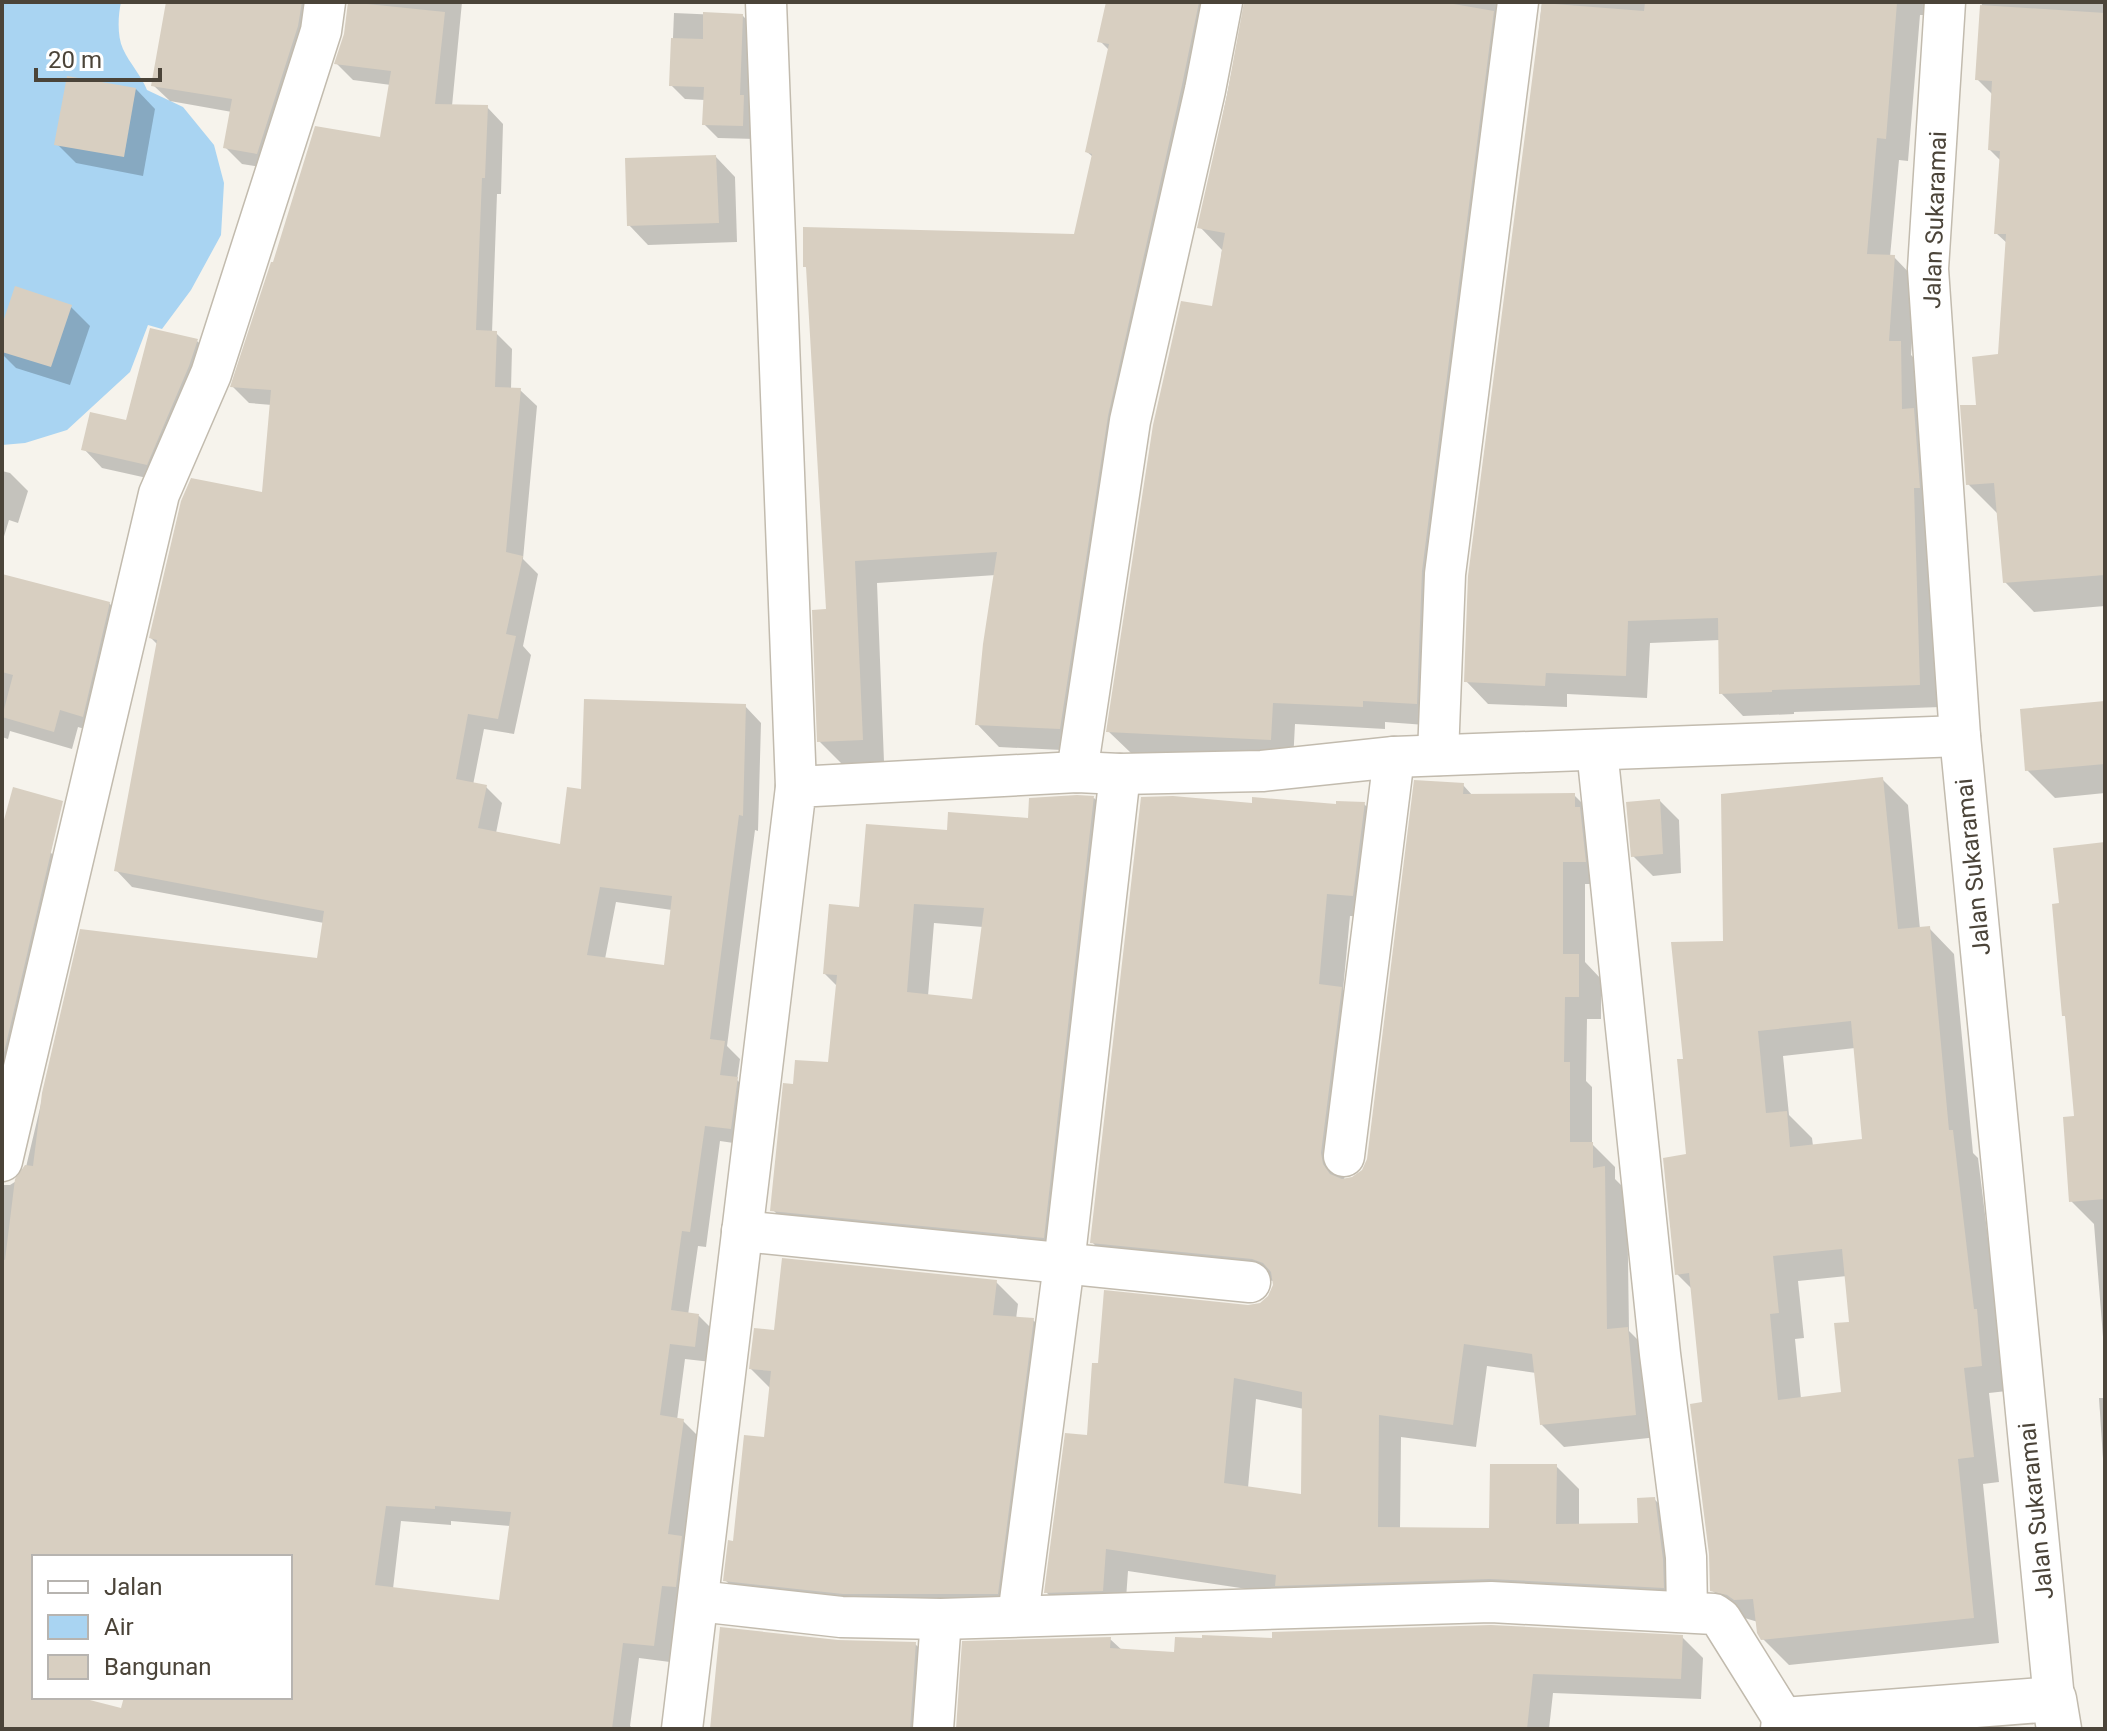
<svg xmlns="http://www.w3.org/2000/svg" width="2107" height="1731" font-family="Roboto,sans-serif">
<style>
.water{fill:#a9d4f2}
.shadow{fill:#0003;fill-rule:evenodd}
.building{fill:#d8cfc1;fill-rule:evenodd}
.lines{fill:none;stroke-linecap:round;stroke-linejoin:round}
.minor-casing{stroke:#c2bbae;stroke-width:43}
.tertiary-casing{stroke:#c2bbae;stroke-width:47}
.minor{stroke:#fff;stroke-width:40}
.tertiary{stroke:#fff;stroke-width:44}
.labels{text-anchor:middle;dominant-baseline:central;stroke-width:8;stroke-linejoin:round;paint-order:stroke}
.street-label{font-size:24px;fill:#4b4439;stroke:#fff}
</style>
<rect width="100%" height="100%" fill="#f6f3ec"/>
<path class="water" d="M2,2H121C118,16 117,36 123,49C130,64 141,75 147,90L183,107L214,145L224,183L221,235L191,290L162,329L148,325L130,372L67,430L25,443L2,445Z"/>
<g class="shadow">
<polygon points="168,2 326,2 273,169 242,164 225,147 232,112 170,101 153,85"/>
<path d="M349,2H462L452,106L487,107L503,124L501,194H497L492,333H496L512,349L511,389L520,390L537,406L523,559L538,574L523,646L531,655L514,734L484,729L473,785L486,787L502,803L496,833L562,846L583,791L745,706L761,723L758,831L755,830L727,1046L740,1059L737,1080L753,1096L747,1145L720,1141L706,1247L698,1246L688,1315L699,1316L715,1332L711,1362L685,1359L677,1420L683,1421L699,1437L670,1662L639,1658L630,1726L633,1729H2V1185H10L21,1178L26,1167L82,931L318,960L324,923L132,887L116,870L158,645L151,638L264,495L272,405L249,403L233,387L381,139L391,85L353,80L337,64L346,35ZM616,902L672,910L665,967L605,959ZM401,1521L451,1525V1521L511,1526L501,1602L393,1589ZM34,1557H290V1697H126L123,1710L76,1697H34Z"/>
<polygon points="1108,2 1242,2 1237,2 1082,751 999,747 977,724 996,575 877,583 884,762 842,764 819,741 828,611 808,270 805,266 1075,236 1093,157 1087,152 1110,51 1100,41"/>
<polygon points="1246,2 1536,2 1439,726 1385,722 1385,729 1295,724 1293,762 1131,753 1108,731 1214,309 1222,250 1200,227"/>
<polygon points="1542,2 1928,2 1927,15 1920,15 1908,161 1899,160 1890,257 1894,257 1916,280 1911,355 1922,366 1941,707 1794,712 1794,714 1743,716 1721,693 1720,640 1650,643 1647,698 1567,694 1567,707 1488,704 1466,681"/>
<polygon points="1982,2 2105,2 2105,606 2034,612 2005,582 1997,513 1968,484 1979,406 2000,356 2008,244 1996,233 2001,161 1990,150 1993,95 1977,79"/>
<polygon points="674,13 743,16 757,30 756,139 718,138 704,124 705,100 685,99 671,85"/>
<polygon points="136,89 155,109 143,176 76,163 57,144"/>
<polygon points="716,157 735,177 737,242 648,245 629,225"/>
<polygon points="71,307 90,326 70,385 16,368 2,354 2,331"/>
<polygon points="197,341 215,359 165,482 102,468 84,449 128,422"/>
<polygon points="2,471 10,473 28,491 18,523 9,520 2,543"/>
<polygon points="2,575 109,603 127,622 101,734 78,727 72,749 10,731 8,739 2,737"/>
<polygon points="2105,703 2105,793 2055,798 2027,770"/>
<path d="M1882,779L1908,805L1920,929L1929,928L1954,954L1973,1153L1978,1158L2007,1391L1989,1393L1999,1482L1983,1484L1999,1643L1789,1665L1763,1639L1758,1622L1738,1616L1712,1590L1705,1404L1692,1289L1677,1274L1688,1156L1686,1060L1725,943ZM1855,1048L1864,1141L1813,1146L1812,1138L1789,1115L1783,1056ZM1847,1276L1851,1324L1843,1394L1801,1399L1795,1339L1804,1338L1798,1281Z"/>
<path d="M1463,785L1473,796L1574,795L1597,818L1607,884H1585V962L1601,979V1019H1587L1586,1081L1592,1087V1144L1615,1167V1179L1627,1191L1629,1331L1650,1352L1658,1437L1564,1447L1541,1424L1536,1373L1487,1366L1476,1447L1401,1437L1400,1529L1491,1530L1556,1466L1579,1489V1525H1641L1654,1499L1677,1521L1686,1610L1287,1595L1128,1571L1125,1613L1069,1615L1046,1592L1089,1437L1249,1307L1261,1304L1270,1297L1275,1285L1274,1281L1114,1265L1092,1242L1254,806L1364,804L1387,827L1376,917L1350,916L1343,990L1364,1011L1344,1181L1353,1179L1363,1172L1369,1159ZM1256,1399L1304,1409L1303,1497L1248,1488Z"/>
<path d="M1094,798L1114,818L1064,1258L793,1230L773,1210L795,1086L830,1064L838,987L825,974L861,909L949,832L1029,820ZM934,923L983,927L974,1001L928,996Z"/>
<polygon points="1660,801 1679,820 1681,873 1653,876 1633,856"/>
<polygon points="2,842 50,852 67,868 2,1143"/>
<polygon points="2105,844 2105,1362 2094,1224 2071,1201 2077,1118 2068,1020 2064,1015 2061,905"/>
<polygon points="996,1282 1018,1304 1016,1319 1033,1320 1055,1342 1019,1616 748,1602 725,1580 766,1439 771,1389 751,1369 776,1332"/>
<polygon points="2099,1398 2105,1398 2105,1490"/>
<polygon points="1682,1637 1703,1658 1701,1699 1553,1693 1549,1729 958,1729 1110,1639 1123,1651 1176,1654 1273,1640"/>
<polygon points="838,1642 915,1644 936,1664 931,1729 712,1729"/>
</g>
<g class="building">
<polygon points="166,2 302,2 298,26 257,154 223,148 232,99 151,86"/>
<path d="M348,2L445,12L435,104L488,105L485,178H482L476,330L497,331L495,387L521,388L506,552L523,556L506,634L516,636L498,719L468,714L456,779L487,785L478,828L560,844L567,787L581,789L584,699L746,704L743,816L739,815L710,1039L725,1041L720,1075L738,1077L731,1129L705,1126L690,1232L682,1231L671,1310L699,1314L695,1347L670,1344L660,1415L684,1419L668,1534L682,1536L676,1587L662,1586L654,1646L623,1643L612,1729H2V1259L5,1260L15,1179L25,1165L33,1166L42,1093L80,929L317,958L324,911L114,871L157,640L149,638L181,501L191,478L262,492L271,390L230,387L271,262H273L315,126L380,137L391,71L334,64L344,34ZM600,887L672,896L664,965L587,955ZM386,1506L435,1509V1506L511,1512L499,1600L375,1585ZM34,1557H290V1697H124L121,1708L78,1697H34Z"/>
<polygon points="1106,2 1199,2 1182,85 1108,416 1060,729 975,725 983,644 997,552 855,561 863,740 817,742 812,610 826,609 806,267 803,267 803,227 1074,234 1092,154 1085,152 1109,44 1097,42"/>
<polygon points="1244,2 1442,2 1494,11 1422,571 1417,704 1363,701 1363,707 1273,703 1271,740 1106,732 1153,425 1181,301 1212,306 1225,233 1197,228 1227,95"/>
<polygon points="1645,2 1897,3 1886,139 1877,138 1867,254 1895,255 1889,341 1901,341 1902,409 1914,408 1920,488 1914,488 1920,685 1772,690 1772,692 1719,694 1718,618 1628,621 1626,676 1546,673 1545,686 1464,682 1468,576 1542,3 1644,11"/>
<polygon points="1980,5 2105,13 2105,575 2003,583 1994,483 1966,485 1960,405 1976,405 1972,357 1998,354 2006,234 1994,234 2000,151 1988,150 1992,81 1975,80"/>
<polygon points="703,12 743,14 740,95 744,95 743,126 702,125 704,87 669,86 671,38 703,39"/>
<polygon points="67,76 136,88 124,157 54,145"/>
<polygon points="716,155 719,223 627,226 625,158"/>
<polygon points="15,286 72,305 51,367 2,352 2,325"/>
<polygon points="150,328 198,339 189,366 147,465 81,450 90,412 126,420"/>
<polygon points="2,574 110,602 83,717 60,710 54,732 2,717 13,675 2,672"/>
<polygon points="2105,701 2105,764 2025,771 2020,709"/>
<path d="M1883,777L1898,929L1930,926L1949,1130H1953L1974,1309H1977L1982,1366L1964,1368L1974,1457L1958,1459L1974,1618L1761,1640L1757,1633L1753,1599L1734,1600L1727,1595L1710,1591L1709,1554L1690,1404L1702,1402L1689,1273L1675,1275L1663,1158L1686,1154L1677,1059H1683L1671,942L1723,941L1721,794ZM1851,1021L1862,1139L1790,1147L1787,1111L1766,1113L1758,1031ZM1842,1249L1849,1322L1834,1323L1841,1392L1778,1400L1770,1314L1779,1313L1773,1256Z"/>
<path d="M1414,780L1464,783L1463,794L1575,793V807H1580L1586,862H1563V954H1579V997H1565L1564,1062H1570V1142H1593V1168L1605,1166L1607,1329L1628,1327L1636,1415L1540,1425L1532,1354L1464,1344L1453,1425L1379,1415L1378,1527L1489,1528L1490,1464H1557L1556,1524L1638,1523L1637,1498L1655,1497L1663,1559L1664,1588L1490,1579L1275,1586L1276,1575L1106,1549L1103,1591L1044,1593L1065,1433L1087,1435L1092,1363H1098L1104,1290L1248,1305L1260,1303L1268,1296L1273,1285L1271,1272L1263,1263L1252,1259L1090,1243L1141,797L1173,796L1252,803V797L1336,804V801L1365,802L1353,896L1327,894L1319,984L1342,987L1321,1153L1323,1164L1330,1174L1342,1179L1352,1177L1362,1170L1367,1159ZM1234,1378L1302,1392L1301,1494L1224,1483Z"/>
<polygon points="13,787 63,801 2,1061 2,827"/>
<path d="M1077,795L1094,796L1044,1238L770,1211L783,1083L793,1084L795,1060L828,1062L837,975L823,974L829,904L859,907L866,824L947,830L948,812L1028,818L1029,798ZM914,904L984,908L972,999L907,992Z"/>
<polygon points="1660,799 1663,854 1631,857 1626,802"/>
<polygon points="2105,842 2105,1199 2069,1202 2063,1117 2074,1116 2065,1016 2062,1016 2052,904 2059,903 2053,848"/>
<polygon points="782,1258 997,1280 993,1315 1034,1318 998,1594 843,1594 723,1581 728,1540 733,1541 744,1435 764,1437 771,1371 749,1369 754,1328 774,1330"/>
<polygon points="1491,1625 1683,1635 1681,1679 1533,1674 1527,1729 956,1729 962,1641 1111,1637 1110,1648 1174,1652 1175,1637 1202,1638 1202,1635 1272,1638 1272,1632"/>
<polygon points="720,1627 838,1640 916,1642 910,1729 710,1729"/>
</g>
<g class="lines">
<defs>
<g id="minor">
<polyline points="766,2 796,787"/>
<polyline points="1945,2 1928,269 1960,736 2054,1699"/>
<polyline points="1597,750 1660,1354 1686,1557 1687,1612"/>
<polyline points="1438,755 1445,574 1518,2"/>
<polyline points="1077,772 1130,421 1205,90 1222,2"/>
<polyline points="1344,1156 1394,757"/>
<polyline points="2,1161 159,494 211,374 321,31 325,2"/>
<polyline points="742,1231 1250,1282"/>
<polyline points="698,1601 841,1617 941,1619 1491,1602 1714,1614 1721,1619 1784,1720"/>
<polyline points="1018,1616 1064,1264 1120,774"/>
<polyline points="682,1729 796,787 1077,772 1120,774 1262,771 1394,757 1960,736"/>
<polyline points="933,1729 941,1619"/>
</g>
<polyline id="tertiary" points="1783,1729 1784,1720 2054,1699 2059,1729"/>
</defs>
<use href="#minor" class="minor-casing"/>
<use href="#tertiary" class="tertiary-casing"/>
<use href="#minor" class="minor"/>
<use href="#tertiary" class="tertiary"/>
</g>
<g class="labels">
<g class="street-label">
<text transform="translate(1935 220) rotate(-88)">Jalan Sukaramai</text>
<text transform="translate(1973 867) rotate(-96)">Jalan Sukaramai</text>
<text transform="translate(2036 1511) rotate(-96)">Jalan Sukaramai</text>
</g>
</g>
<rect width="2107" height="1731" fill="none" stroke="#4b4439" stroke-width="8"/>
<rect x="32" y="1555" width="260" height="144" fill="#ffffff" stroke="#b7b4b0" stroke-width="2"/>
<rect x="48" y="1581" width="40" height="12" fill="#ffffff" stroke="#b7b4b0" stroke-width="2"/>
<text x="104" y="1595" font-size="24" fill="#4b4439">Jalan</text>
<rect x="48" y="1615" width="40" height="24" fill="#a9d4f2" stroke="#b7b4b0" stroke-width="2"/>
<text x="104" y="1635" font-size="24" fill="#4b4439">Air</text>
<rect x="48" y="1655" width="40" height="24" fill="#d8cfc1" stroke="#b7b4b0" stroke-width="2"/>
<text x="104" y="1675" font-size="24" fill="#4b4439">Bangunan</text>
<path d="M36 68v12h124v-12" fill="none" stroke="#4b4439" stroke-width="4"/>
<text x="48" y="68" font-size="24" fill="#4b4439" stroke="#ffffff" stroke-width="6" paint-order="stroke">20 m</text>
</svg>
